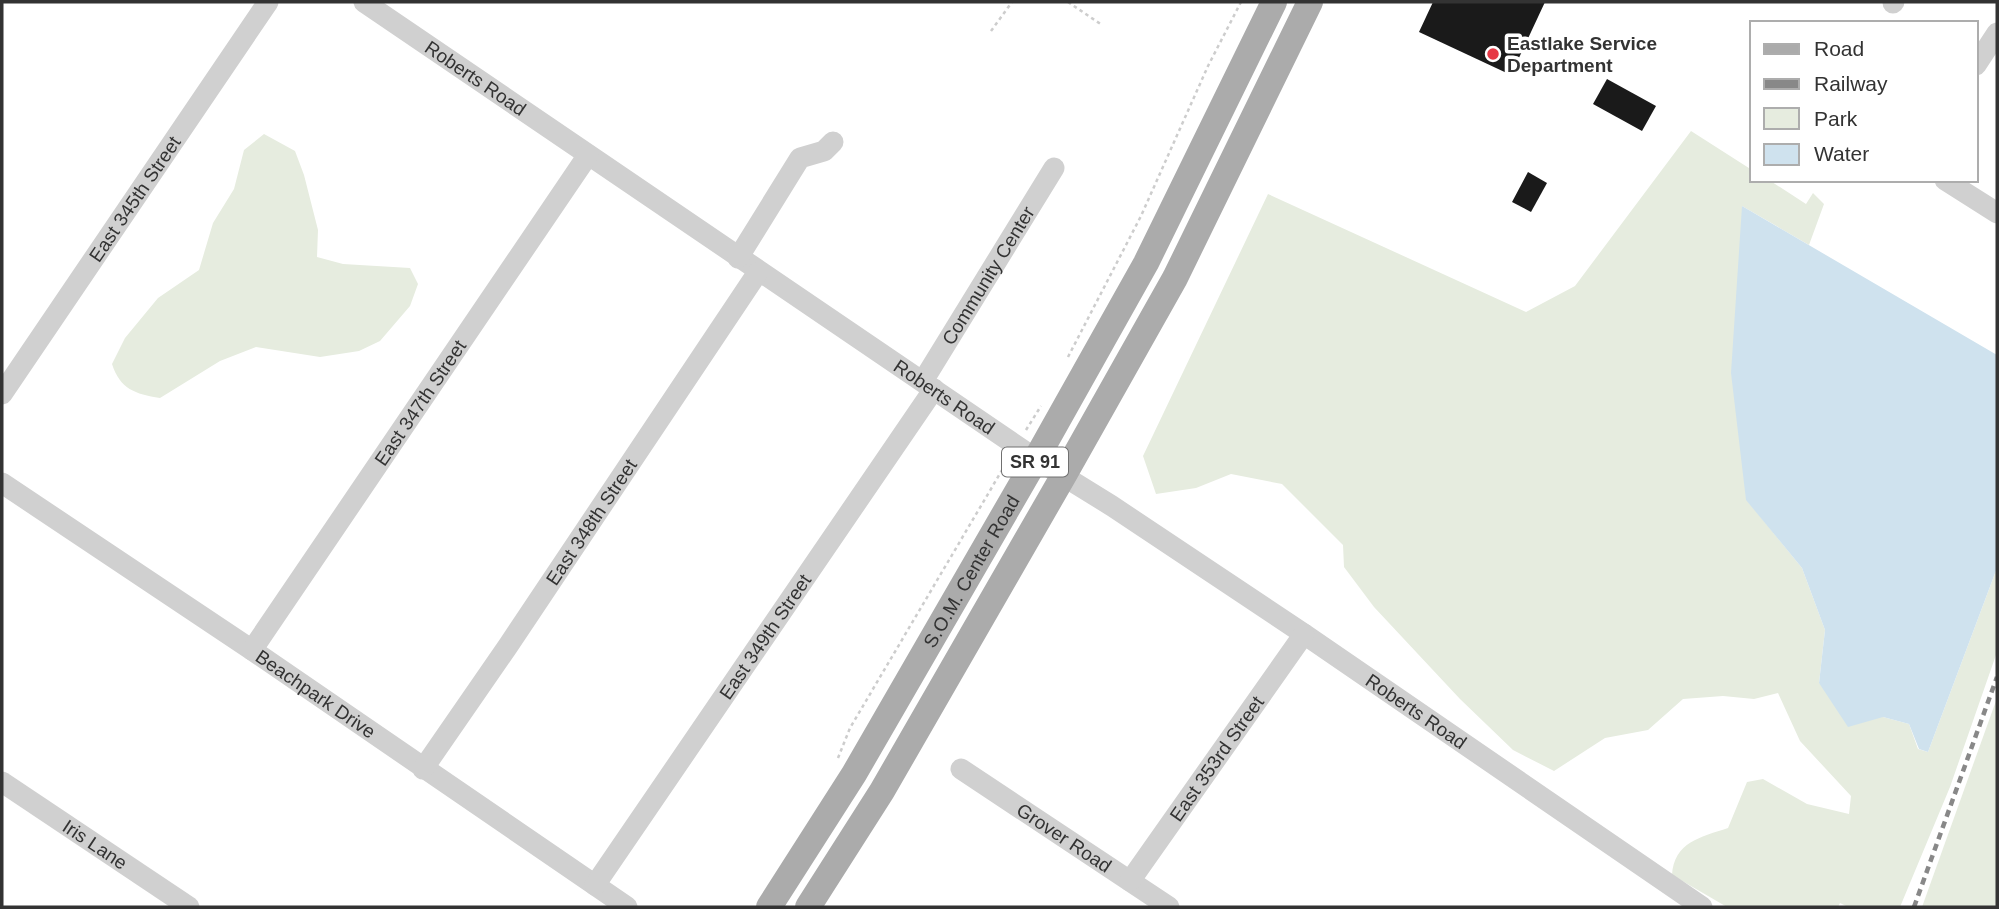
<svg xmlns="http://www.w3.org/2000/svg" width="1999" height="909" font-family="Helvetica,sans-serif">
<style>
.green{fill:#e6ecdf}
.water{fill:#cfe2ee}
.building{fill:#1a1a1a}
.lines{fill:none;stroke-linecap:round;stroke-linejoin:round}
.path{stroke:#cdcdcd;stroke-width:2.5;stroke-dasharray:3.5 3.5;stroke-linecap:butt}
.minor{stroke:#d0d0d0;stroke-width:21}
.major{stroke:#ababab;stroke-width:26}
.rail{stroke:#888;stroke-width:4.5;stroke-dasharray:7 5;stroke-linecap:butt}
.poi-dot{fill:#e63946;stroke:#fff;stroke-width:2.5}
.labels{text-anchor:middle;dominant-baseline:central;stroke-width:7;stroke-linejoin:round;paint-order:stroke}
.shield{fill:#fff;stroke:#707070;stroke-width:2}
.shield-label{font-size:18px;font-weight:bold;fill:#333}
.poi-label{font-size:19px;font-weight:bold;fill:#333;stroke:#fff;text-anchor:start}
.street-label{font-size:19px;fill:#333;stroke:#fff}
</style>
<rect width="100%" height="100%" fill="#fff"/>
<g class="green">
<path d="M1691,131L1752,170V180H1769L1806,204L1813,193L1824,204L1809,245L1742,206L1746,499L1802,568L1825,630L1819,683L1883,717L1909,724L1918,749L1928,752L1997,568V652L1950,787L1900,907H1848L1840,903L1838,907H1727L1672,875C1674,842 1701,837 1728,828L1747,782L1763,779L1807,804L1849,814L1851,796L1800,741L1778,693L1754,699L1723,696L1683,699L1648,730L1605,738L1554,771L1513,750L1460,699L1374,607L1344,567L1343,545L1282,484L1231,474L1196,488L1156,494L1143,456L1268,194L1526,312L1575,286Z"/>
<path d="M264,134L295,151L304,175L318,230L317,257L343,264L410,268L418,284L410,306L380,341L359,351L320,357L256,347L220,361L160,398C135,394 120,389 112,364L125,338L158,298L199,270L213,223L234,189L244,150Z"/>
<polygon points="1997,698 1997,903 1995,907 1922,907"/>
</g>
<polygon class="water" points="1742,206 1997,355 1997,568 1928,752 1919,749 1909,724 1883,717 1848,727 1819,683 1825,630 1802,568 1746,500 1731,373"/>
<g class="building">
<polygon points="1433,2 1545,2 1511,75 1419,32"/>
<polygon points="1607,79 1656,106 1642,131 1593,104"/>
<polygon points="1528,172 1547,183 1531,212 1512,202"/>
</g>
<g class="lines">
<g class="path">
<polyline points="1068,2 1102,25"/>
<polyline points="991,31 1012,2"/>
<polyline points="1068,357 1141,216 1208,66 1241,2"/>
<polyline points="1026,430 1041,406"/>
<polyline points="838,758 850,728 1008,460"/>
</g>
<g class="minor">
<path id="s1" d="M364,2L1036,459L1112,506L1304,634L1702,907"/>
<polyline points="1893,3 1894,2"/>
<polyline points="1976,65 1997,33"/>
<polyline points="1945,180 1997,213"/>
<polyline points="738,258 800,158 824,151 833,142"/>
<path id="s2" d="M923,381L1054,168"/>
<path id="s3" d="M2,394L268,2"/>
<path id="s4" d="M2,483L252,650L627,907"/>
<path id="s5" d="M252,650L588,155"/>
<path id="s6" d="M423,769L508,646L758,272"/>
<path id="s7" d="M961,769L1169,907"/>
<path id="s8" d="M2,782L189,907"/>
<path id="s9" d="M1130,881L1304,634"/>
<path id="s10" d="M595,885L934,389"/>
</g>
<g class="major">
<path id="s11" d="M769,907L854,774L1036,459L1146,263L1274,2"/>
<polyline points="808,907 882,791 1064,475 1175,278 1310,2"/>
</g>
<polyline class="rail" points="1914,907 1997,677"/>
</g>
<circle class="poi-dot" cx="1493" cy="54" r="7"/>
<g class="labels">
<rect class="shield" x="1002" y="447.5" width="66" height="29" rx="5"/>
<g class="shield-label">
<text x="1035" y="462">SR 91</text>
</g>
<g class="poi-label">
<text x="1507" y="43">Eastlake Service<tspan x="1507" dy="22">Department</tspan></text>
</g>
<g class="street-label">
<text stroke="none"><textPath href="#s1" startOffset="135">Roberts Road</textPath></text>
<text stroke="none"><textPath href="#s3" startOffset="236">East 345th Street</textPath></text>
<text stroke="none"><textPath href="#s2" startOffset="124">Community Center</textPath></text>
<text stroke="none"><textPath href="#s1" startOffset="702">Roberts Road</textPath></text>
<text stroke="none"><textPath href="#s5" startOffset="299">East 347th Street</textPath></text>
<text stroke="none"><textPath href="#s6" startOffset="299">East 348th Street</textPath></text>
<text stroke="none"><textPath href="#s11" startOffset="392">S.O.M. Center Road</textPath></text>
<text stroke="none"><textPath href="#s10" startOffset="301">East 349th Street</textPath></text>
<text stroke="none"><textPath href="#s4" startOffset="378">Beachpark Drive</textPath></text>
<text stroke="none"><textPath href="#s1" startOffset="1269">Roberts Road</textPath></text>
<text stroke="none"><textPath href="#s9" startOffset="150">East 353rd Street</textPath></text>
<text stroke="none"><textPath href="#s7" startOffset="124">Grover Road</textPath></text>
<text stroke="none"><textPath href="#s8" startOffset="112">Iris Lane</textPath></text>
</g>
</g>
<rect width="1999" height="909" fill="none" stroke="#333333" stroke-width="7"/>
<rect x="1750" y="21" width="228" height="161" fill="#ffffff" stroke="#adadad" stroke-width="2"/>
<rect x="1764" y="44" width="35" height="10" fill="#ababab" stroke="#adadad" stroke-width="2"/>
<text x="1814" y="56" font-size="21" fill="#333333">Road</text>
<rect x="1764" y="79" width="35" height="10" fill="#888888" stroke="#adadad" stroke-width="2"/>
<text x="1814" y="91" font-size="21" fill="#333333">Railway</text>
<rect x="1764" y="108" width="35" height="21" fill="#e6ecdf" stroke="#adadad" stroke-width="2"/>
<text x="1814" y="126" font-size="21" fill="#333333">Park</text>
<rect x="1764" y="144" width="35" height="21" fill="#cfe2ee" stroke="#adadad" stroke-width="2"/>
<text x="1814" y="161" font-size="21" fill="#333333">Water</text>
</svg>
